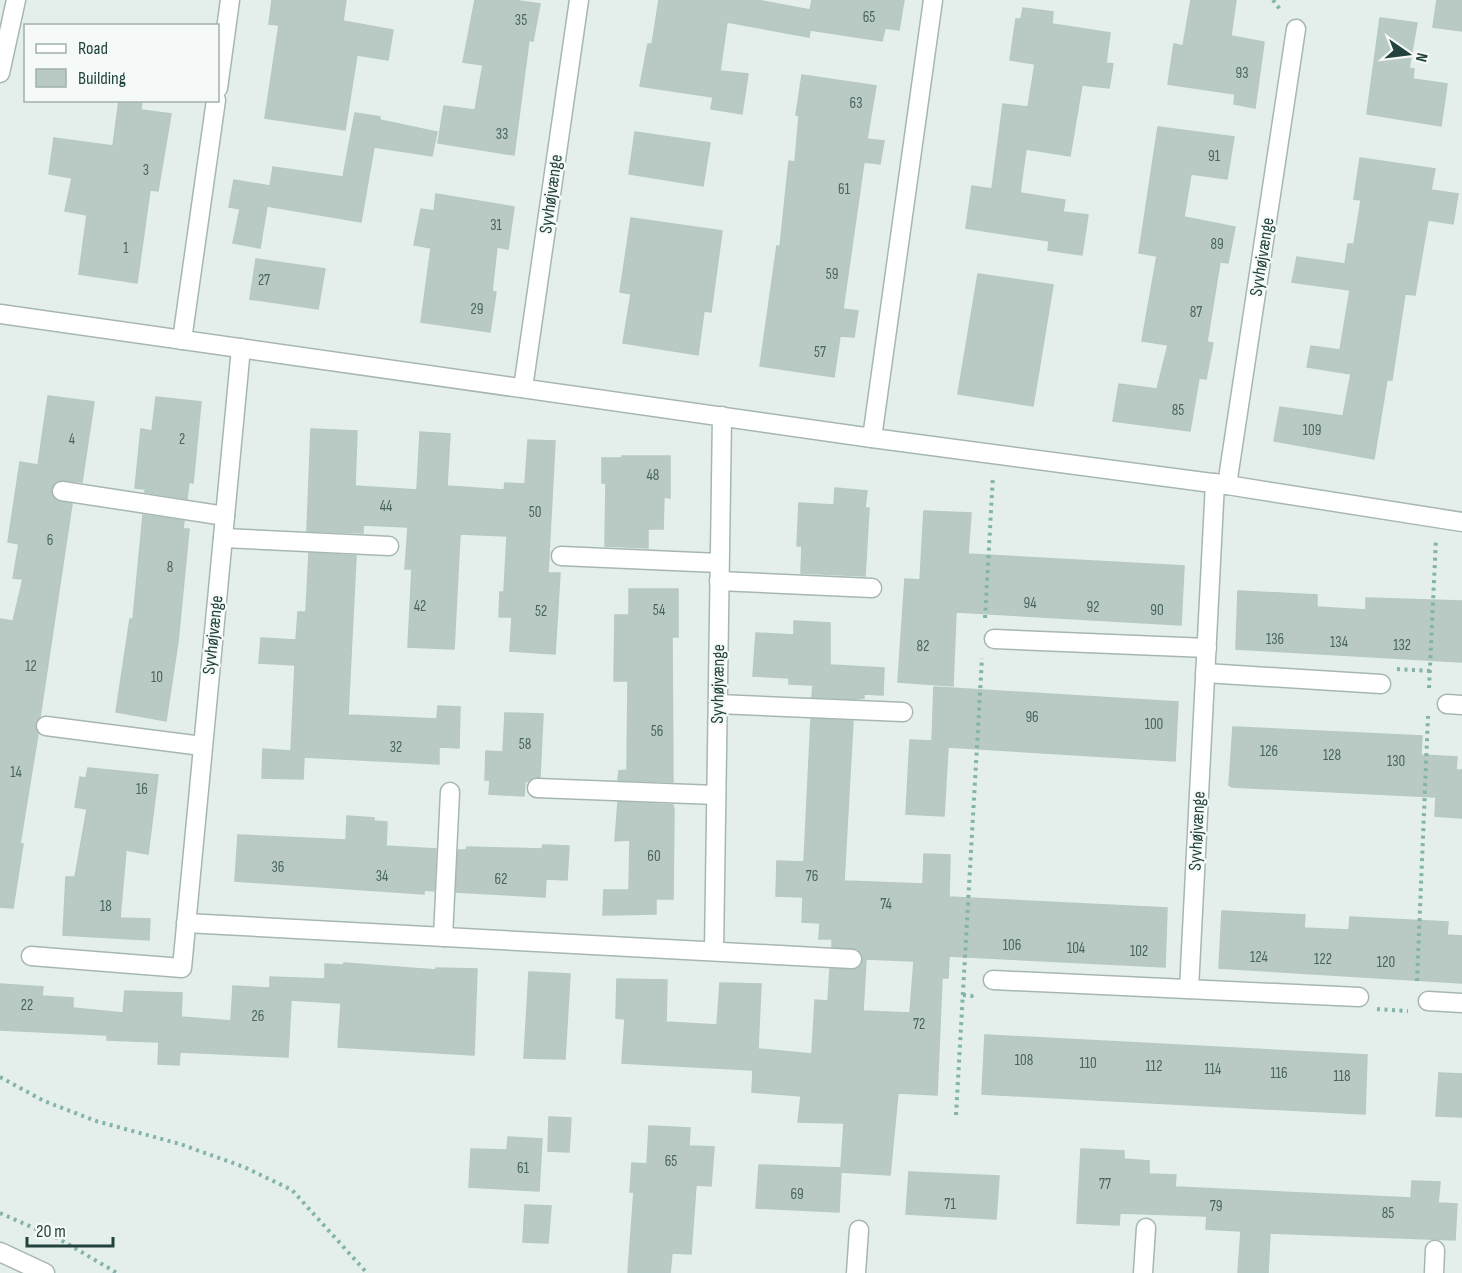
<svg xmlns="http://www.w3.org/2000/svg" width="1462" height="1273" font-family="'Sofia Sans Condensed',sans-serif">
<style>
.building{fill:#b9cac5;stroke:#b6c9c3;stroke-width:1.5;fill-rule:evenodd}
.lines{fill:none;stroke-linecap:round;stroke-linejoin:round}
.minor-casing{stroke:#a6b7b3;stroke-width:21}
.path{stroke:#82b4ab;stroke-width:4;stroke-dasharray:3 4.5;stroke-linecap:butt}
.minor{stroke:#fff;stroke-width:18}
.labels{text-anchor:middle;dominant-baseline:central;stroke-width:4.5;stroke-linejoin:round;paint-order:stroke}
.number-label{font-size:15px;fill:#48645f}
.street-label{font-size:18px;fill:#22423d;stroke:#f5faf8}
</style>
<rect width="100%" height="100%" fill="#e4eeeb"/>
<g class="building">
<polygon points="272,0 346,0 343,21 393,30 388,60 357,55 345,130 265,118 279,25 269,24"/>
<polygon points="475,0 512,0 540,4 533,41 529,40 514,155 438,143 444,106 475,110 483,65 463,62"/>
<polygon points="659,0 757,0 810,10 812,0 904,0 899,30 885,28 882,41 810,30 809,37 727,22 720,71 748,74 742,114 711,109 713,97 640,86 648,44 652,44"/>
<polygon points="1191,0 1236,0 1231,36 1264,42 1255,108 1234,104 1235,94 1168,84 1174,44 1183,46"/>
<polygon points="1437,0 1462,0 1462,31 1433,27"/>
<polygon points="1023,8 1053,12 1052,24 1110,33 1106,63 1113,64 1109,88 1082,85 1070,156 1026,149 1020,193 1065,200 1063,212 1088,215 1082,255 1048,250 1049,241 966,228 972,186 992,189 1003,104 1028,107 1035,64 1010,60 1016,19 1021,19"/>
<polygon points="1380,18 1417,23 1409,68 1414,69 1413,79 1447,84 1441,126 1367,114"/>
<polygon points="802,75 876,86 867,139 884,141 880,164 864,162 843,309 858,311 854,337 840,336 834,377 760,366 777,246 780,247 789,161 795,162 799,116 796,115"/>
<polygon points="119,100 142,100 141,110 171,114 158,191 150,190 137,283 79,274 87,215 65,211 72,178 49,174 54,138 113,146"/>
<polygon points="355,113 380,117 380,120 437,132 432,156 374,147 361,222 267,206 260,248 233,243 240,209 229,207 234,180 270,186 273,167 343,177"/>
<polygon points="1158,127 1234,137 1227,179 1191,174 1184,217 1235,227 1228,263 1220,262 1207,342 1213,343 1206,379 1199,378 1190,431 1113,421 1119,384 1157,389 1168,345 1142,341 1157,256 1139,253"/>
<polygon points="635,132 710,143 703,186 629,174"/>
<polygon points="1360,158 1435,169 1431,190 1458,194 1453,224 1428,220 1415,295 1405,294 1392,380 1387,380 1374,459 1274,441 1280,407 1343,416 1351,374 1307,367 1311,346 1340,350 1350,290 1292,282 1297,257 1345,264 1348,244 1354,244 1361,200 1354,199"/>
<polygon points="436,194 514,207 508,249 497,247 492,291 496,292 490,332 421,322 431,248 414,245 421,209 434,211"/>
<polygon points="631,218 722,231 711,312 704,311 698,355 623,343 631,294 620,292"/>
<polygon points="256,259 325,269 318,309 250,299"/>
<polygon points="978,274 1053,285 1033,406 958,394"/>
<polygon points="48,396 94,402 82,482 58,480 51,489 55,500 72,504 40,717 35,724 38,734 20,844 23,844 13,908 0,907 0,619 13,621 23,579 13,578 19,544 8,542 20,462 38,465"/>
<polygon points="156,397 201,402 193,483 189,482 187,499 145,492 145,489 135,488 141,429 152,431"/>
<polygon points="311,429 357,431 355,486 417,490 420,432 450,434 447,486 504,490 505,483 525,484 528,440 555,441 548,573 560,573 555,654 510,651 512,617 499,617 500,592 504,592 507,536 460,534 454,649 408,647 412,569 405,569 408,527 363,525 363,533 307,531"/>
<polygon points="622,456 670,456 670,498 664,497 663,529 648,529 648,548 605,546 606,483 602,483 602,458 622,458"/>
<polygon points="835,488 867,491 865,508 869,508 865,576 801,573 802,546 797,546 799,503 834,505"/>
<polygon points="924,511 971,513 968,554 1184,566 1181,625 956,612 953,686 898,682 905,579 920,580"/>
<polygon points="143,515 184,521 183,529 189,529 178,642 166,721 116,712 130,619 133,619"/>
<polygon points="309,553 356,556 348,715 437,719 438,706 460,707 459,748 439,747 439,764 304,757 303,779 262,778 263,749 291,751 295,665 259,663 261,638 296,640 298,612 306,612"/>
<polygon points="629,589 678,589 678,637 672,637 673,782 618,780 619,771 627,770 628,681 614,681 615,615 629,615"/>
<polygon points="1238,591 1317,595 1317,607 1366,610 1366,598 1462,601 1462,662 1236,649"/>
<polygon points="794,621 830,623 830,665 884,668 883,695 864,694 864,698 854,699 812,697 813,685 789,684 789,678 753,676 756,633 794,635"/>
<polygon points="934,687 1178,702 1175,761 948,747 944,816 906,814 910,740 932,741"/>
<polygon points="505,713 543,714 540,777 525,782 524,796 489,794 490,780 485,780 486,751 503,752"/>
<path d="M811,719L853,721L844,881L923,884L924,854L950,855L949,897L1167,908L1165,967L949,956L948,978H942L937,1095L898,1093L890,1175L841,1172L839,1212L756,1208L759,1165L841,1168L844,1123L798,1122L801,1096L752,1092L753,1070L622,1063L625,1019L616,1018L617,979L667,980L666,1022L717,1025L720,983L761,984L758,1049L812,1054L815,1000L828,1001L830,969H857L863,959L858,949L832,947V939H819L820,923L802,922L803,897L776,896L777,861L804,862ZM866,959L914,961L910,1013L863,1011Z"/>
<polygon points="1233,727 1422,736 1421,755 1457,757 1456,770 1462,770 1462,818 1435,816 1436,797 1232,787 1229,785"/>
<polygon points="88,768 158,775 148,854 126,850 120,918 150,919 149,940 63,935 66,877 75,877 87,809 75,807 80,777 86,778"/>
<polygon points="618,802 673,805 674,809 673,899 656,899 656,914 603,915 604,890 629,890 630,840 615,841"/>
<polygon points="347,816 374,818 374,821 387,822 386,846 436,849 434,891 424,890 424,894 235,881 238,835 346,840"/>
<polygon points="543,845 569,846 567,880 546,879 545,897 456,892 458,850 466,850 467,847 542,849"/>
<polygon points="1222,911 1305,915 1304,928 1349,930 1350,917 1448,922 1447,935 1462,936 1462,983 1219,968"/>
<polygon points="344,963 436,970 436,968 477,969 474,1055 338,1047 341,1003 291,1000 288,1057 180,1052 179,1065 158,1064 159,1042 107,1040 107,1035 0,1030 0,984 43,987 42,996 73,998 73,1008 123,1013 125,991 182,993 181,1017 231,1021 233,986 270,988 270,977 325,979 325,964 343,965"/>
<polygon points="529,972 570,974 565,1059 524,1058"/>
<polygon points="985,1035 1367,1055 1365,1114 982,1094"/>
<polygon points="1439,1073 1462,1074 1462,1117 1436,1116"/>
<polygon points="549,1117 571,1118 569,1152 548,1151"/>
<polygon points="649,1126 690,1128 689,1146 714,1147 711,1186 696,1185 691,1254 672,1253 670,1273 628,1273 634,1192 630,1192 632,1163 647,1164"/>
<polygon points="508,1137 542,1139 539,1191 469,1187 471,1149 507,1150"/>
<polygon points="1081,1149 1124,1151 1124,1159 1149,1161 1149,1174 1176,1175 1175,1187 1411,1198 1412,1181 1440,1182 1438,1203 1457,1204 1455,1240 1270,1233 1268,1273 1238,1273 1241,1231 1206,1229 1207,1216 1120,1213 1119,1225 1077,1223"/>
<polygon points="909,1172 999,1176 996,1219 906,1214"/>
<polygon points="525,1205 551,1206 548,1243 523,1242"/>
</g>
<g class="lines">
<defs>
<g id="minor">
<polyline points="0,73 16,0"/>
<polyline points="218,88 230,0"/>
<polyline points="0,314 872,438 1227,485 1462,522"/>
<polyline points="182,340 216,100"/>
<polyline points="523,388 579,0"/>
<polyline points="872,438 933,0"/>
<polyline points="1227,485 1296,29"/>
<polyline points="62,491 225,516"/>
<polyline points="223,538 389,546"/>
<polyline points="561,556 719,563"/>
<polyline points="719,581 872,588"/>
<polyline points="994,639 1207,648"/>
<polyline points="1205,673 1381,684"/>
<polyline points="718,704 903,712"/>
<polyline points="1447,704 1462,705"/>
<polyline points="46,726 202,746"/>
<polyline points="537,788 716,795"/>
<polyline points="186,923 852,959"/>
<polyline points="443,937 450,792"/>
<polyline points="714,951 722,416"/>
<polyline points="31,956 182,968 241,348"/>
<polyline points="993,980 1359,997"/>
<polyline points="1189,989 1215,483"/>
<polyline points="1428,1001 1462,1003"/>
<polyline points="0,1252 45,1273"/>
<polyline points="856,1273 859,1230"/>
<polyline points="1143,1273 1146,1228"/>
<polyline points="1434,1273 1435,1250"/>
</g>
</defs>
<use href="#minor" class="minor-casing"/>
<g class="path">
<polyline points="1273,0 1282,12"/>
<polyline points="985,618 993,476"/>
<polyline points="1397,669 1430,671"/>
<polyline points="1429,688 1436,539"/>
<polyline points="1417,981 1428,716"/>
<polyline points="963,995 972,996 976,993"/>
<polyline points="1377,1009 1408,1011"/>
<polyline points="0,1077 44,1101 96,1121 180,1144 244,1167 292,1190 367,1273"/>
<polyline points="956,1115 982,658"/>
<polyline points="0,1213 61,1240 117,1273"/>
</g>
<use href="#minor" class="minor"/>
</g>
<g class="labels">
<g class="number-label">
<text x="869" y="17">65</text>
<text x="521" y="20">35</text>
<text x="1242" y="73">93</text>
<text x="856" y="103">63</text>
<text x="502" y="134">33</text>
<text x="1214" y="156">91</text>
<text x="146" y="170">3</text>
<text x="844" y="189">61</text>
<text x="496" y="225">31</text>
<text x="1217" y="244">89</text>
<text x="126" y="248">1</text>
<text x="832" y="274">59</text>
<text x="264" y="280">27</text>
<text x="477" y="309">29</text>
<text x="1196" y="312">87</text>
<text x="820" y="352">57</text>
<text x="1178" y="410">85</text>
<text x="1312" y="430">109</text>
<text x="72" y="439">4</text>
<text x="182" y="439">2</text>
<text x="653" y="475">48</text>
<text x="386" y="506">44</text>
<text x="535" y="512">50</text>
<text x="50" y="540">6</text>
<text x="170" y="567">8</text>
<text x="1030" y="603">94</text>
<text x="420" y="606">42</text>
<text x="1093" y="607">92</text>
<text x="659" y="610">54</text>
<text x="1157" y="610">90</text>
<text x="541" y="611">52</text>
<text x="1275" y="639">136</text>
<text x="1339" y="642">134</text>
<text x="1402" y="645">132</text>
<text x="923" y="646">82</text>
<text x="31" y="666">12</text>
<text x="157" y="677">10</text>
<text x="1032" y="717">96</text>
<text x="1154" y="724">100</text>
<text x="657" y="731">56</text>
<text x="525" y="744">58</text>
<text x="396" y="747">32</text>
<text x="1269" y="751">126</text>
<text x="1332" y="755">128</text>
<text x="1396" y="761">130</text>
<text x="16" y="772">14</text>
<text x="142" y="789">16</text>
<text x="654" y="856">60</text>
<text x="278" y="867">36</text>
<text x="382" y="876">34</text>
<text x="812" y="876">76</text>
<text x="501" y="879">62</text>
<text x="886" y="904">74</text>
<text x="106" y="906">18</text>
<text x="1012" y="945">106</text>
<text x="1076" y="948">104</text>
<text x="1139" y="951">102</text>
<text x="1259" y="957">124</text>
<text x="1323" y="959">122</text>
<text x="1386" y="962">120</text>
<text x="27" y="1005">22</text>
<text x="258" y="1016">26</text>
<text x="919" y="1024">72</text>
<text x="1024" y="1060">108</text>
<text x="1088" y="1063">110</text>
<text x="1154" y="1066">112</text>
<text x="1213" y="1069">114</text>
<text x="1279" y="1073">116</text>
<text x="1342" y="1076">118</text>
<text x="671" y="1161">65</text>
<text x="523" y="1168">61</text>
<text x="1105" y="1184">77</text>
<text x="797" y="1194">69</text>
<text x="950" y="1204">71</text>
<text x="1216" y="1206">79</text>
<text x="1388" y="1213">85</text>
</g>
<g class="street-label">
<text transform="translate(551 194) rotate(-82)">Syvhøjvænge</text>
<text transform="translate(1262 257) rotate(-81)">Syvhøjvænge</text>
<text transform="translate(213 635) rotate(-84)">Syvhøjvænge</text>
<text transform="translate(718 684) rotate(-89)">Syvhøjvænge</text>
<text transform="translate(1197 831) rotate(-87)">Syvhøjvænge</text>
</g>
</g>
<rect x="24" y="24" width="195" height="78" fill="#f5faf8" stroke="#a1b0ad" stroke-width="1.5"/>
<rect x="36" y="44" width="30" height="9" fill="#ffffff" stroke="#a1b0ad" stroke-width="1.5"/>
<text x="78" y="54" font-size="18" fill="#22423d">Road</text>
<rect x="36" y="69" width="30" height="18" fill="#b9cac5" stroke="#a1b0ad" stroke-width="1.5"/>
<text x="78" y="84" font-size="18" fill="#22423d">Building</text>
<g transform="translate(1408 54) rotate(104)" stroke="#f5faf8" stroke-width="4.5" paint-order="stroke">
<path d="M0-4.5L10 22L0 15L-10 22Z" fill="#22423d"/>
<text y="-9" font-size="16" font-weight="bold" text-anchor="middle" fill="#22423d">N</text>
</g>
<path d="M27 1237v9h86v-9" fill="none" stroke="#22423d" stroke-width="3"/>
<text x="36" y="1237" font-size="18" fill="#22423d" stroke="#f5faf8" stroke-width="4.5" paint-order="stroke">20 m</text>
</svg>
